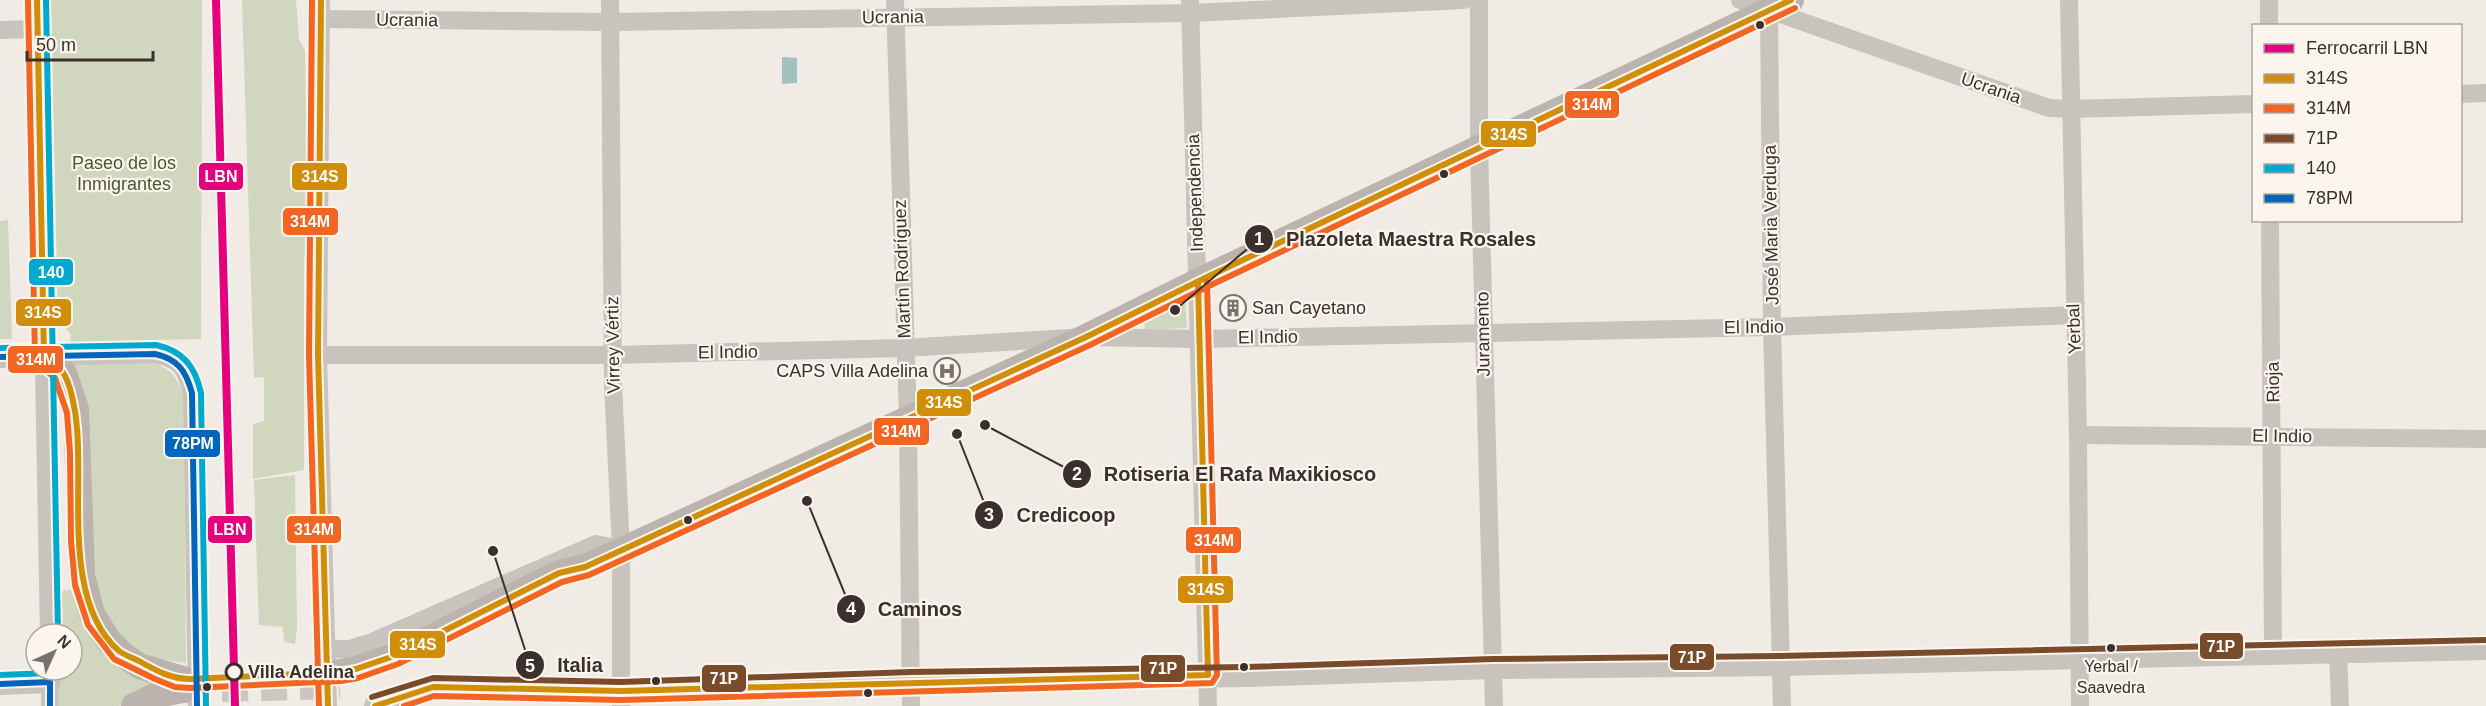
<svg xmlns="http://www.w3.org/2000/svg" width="2486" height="706" font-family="Helvetica,sans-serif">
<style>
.green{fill:#d1d6bf}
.water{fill:#a1c2c1}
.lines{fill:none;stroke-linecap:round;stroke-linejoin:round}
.secondary-tunnel{stroke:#ccc6c0;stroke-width:26;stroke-dasharray:26 13;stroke-linecap:butt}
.minor{stroke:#c9c3be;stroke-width:18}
.tertiary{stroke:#c9c3be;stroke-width:22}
.secondary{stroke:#bab3ae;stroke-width:26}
.bus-1-casing{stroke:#fbf5ee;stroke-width:10}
.bus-2-casing{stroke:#fbf5ee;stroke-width:10}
.bus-3-casing{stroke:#fbf5ee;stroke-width:10}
.bus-4-casing{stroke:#fbf5ee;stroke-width:10}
.bus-5-casing{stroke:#fbf5ee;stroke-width:10}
.bus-1{stroke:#d18e09;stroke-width:6}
.bus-2{stroke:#f26522;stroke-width:6}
.bus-3{stroke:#7a4b2a;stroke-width:6}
.bus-4{stroke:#00a9ce;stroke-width:6}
.bus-5{stroke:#0065bd;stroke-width:6}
.rail-1-casing{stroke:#fbf5ee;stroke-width:12}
.rail-1{stroke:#e5007d;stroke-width:8}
.bus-dot{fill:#3b302b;stroke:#fbf5ee;stroke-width:2}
.stop-dot{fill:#fbf5ee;stroke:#3b302b;stroke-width:3}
.labels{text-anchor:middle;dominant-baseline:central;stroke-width:4.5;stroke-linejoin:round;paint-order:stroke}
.bus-label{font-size:16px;fill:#3b302b;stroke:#fbf5ee}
.street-label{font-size:18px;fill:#3b302b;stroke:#fbf5ee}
.park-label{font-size:18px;fill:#4a5a2e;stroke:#fbf5ee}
.poi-label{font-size:18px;fill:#3b302b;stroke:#fbf5ee;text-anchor:start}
.stop-label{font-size:18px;font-weight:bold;fill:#3b302b;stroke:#fbf5ee;text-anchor:start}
.leader{fill:none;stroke:#3b302b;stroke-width:2}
.callout-dot{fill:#3b302b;stroke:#fbf5ee;stroke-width:2}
.mark-label{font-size:18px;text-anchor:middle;font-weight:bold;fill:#fff}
.callout-label{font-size:20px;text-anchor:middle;font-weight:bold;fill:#3b302b;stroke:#fbf5ee;stroke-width:4.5;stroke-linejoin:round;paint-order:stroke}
.line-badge{stroke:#fbf5ee;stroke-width:2}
.badge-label{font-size:16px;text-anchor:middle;font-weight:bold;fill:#fff}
</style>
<rect width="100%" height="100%" fill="#f0ebe5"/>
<g class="green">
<polygon points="51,0 202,0 201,339 70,342 71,334 58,320"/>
<polygon points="242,0 296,0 299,39 305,51 308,248 304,259 304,470 253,479 253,424 264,421 264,377 254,378"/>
<polygon points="8,220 12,339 0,339 0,221"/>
<polygon points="1185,299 1187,328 1145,330 1144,320"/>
<path d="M152,361C171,370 177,377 184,396L186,663L149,658L128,646L95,601L67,364Z"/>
<polygon points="295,475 297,628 295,644 284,642 283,627 259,625 254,480"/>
<polygon points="71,590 86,629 96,643 178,682 118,706 59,706 59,670 72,670 72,634 59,634 59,591"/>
</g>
<polygon class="water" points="782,57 797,58 797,83 782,84"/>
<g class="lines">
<polyline class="secondary-tunnel" points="183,690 340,686"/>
<g class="minor">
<polyline points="37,0 49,634"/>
<polyline points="321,0 318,355 328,706"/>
<polyline points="610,0 613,384 621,549 621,706"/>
<polyline points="895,0 908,420 911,706"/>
<polyline points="1190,0 1208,706"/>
<polyline points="1479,0 1479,148 1494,706"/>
<polyline points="1740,0 2049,108 2070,109 2254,104"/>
<polyline points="2069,0 2078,435 2080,706"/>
<polyline points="1769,10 1772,327 1782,706"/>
<polyline points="322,19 611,22 1191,13 1464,0"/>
<polyline points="2269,26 2269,0"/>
<polyline points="0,30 37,29"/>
<polyline points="2460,94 2486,93"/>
<polyline points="2270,220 2273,652"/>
<polyline points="318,355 613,355 904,348 1086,337 1199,339 1772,327 2074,315"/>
<path d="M44,357L155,354C180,358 186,369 192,393L197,706"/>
<polyline points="2078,435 2486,439"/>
<polyline points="326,649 349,649 372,642 596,544 621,549"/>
<polyline points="2338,652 2340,706"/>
<polyline points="50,670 50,706"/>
</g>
<g class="tertiary">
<polyline points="0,357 44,357"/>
<polyline points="0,684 50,682"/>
<polyline points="375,706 433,687 621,691 911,681 1245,676 1493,668 1780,665 2486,649"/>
</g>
<g class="secondary">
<polyline points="44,357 64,373 76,409 82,575 92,614 108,640 122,654 139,666 183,679"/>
<polyline points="339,672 356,669 394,656 559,573 585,567 1086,337 1207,277 1791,0"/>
<polyline points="134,706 157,695 183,690"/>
</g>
<defs>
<g id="bus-1">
<path d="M37,0L44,357C50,361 57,365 62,371C71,383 76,413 77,428C83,495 63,602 119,651C124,655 133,658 139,661C155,670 171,679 190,679L339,672L356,669L394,656L559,573L585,567L1086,337L1207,277L1791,0"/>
<polyline points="321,0 318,355 328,706"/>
<polyline points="375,706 433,687 621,691 1208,675 1198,282"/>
</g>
<g id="bus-2">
<polyline points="28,0 35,358 38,364 55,378 67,413 70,453 71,541 75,585 88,625 114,659 155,679 175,687 190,688 341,681 358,678 398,664 562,582 589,575 1090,345 1211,285 1795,8"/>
<polyline points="312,0 309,355 319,706"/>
<polyline points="404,706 434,696 621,700 1212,683 1217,675 1207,282"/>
</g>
<polyline id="bus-3" points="372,697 433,678 621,682 911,672 1245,667 1493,659 1780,656 2486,640"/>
<g id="bus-4">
<polyline points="46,0 58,634"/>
<path d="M0,348L156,345C183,351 195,366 201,393L206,706"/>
<polyline points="0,675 50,673"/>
</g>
<g id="bus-5">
<path d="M0,357L155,354C178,359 186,371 192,393L197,706"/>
<polyline points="0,684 50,682 50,706"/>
</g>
</defs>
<use href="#bus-1" class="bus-1-casing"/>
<use href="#bus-2" class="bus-2-casing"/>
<use href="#bus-3" class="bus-3-casing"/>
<use href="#bus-4" class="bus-4-casing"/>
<use href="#bus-5" class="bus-5-casing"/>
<use href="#bus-1" class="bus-1"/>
<use href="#bus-2" class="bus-2"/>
<use href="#bus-3" class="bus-3"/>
<use href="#bus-4" class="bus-4"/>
<use href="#bus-5" class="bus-5"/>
<defs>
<polyline id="rail-1" points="216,0 235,706"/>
</defs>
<use href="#rail-1" class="rail-1-casing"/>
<use href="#rail-1" class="rail-1"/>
</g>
<defs>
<symbol id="building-ring" viewBox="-11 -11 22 22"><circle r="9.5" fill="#fbf5ee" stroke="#7a716c" stroke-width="1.5"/><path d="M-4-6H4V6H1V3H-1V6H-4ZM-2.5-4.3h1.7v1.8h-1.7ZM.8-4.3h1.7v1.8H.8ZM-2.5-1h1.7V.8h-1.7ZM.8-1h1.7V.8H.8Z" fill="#7a716c"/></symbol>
<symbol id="hospital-ring" viewBox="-11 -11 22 22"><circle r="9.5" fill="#fbf5ee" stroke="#7a716c" stroke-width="1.5"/><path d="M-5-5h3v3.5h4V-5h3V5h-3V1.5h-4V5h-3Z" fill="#7a716c"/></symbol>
</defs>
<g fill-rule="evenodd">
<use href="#building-ring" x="1218" y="293" width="30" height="30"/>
<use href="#hospital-ring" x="932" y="356" width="30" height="30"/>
</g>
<g class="bus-dot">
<circle cx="1760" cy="25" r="5"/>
<circle cx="1444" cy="174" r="5"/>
<circle cx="688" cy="520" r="5"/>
<circle cx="2111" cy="648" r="5"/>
<circle cx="1244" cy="667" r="5"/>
<circle cx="656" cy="681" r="5"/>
<circle cx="207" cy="687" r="5"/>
<circle cx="868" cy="693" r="5"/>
</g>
<circle class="stop-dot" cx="234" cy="672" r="8"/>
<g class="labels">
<g class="bus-label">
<text x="2111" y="666">Yerbal /<tspan x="2111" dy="21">Saavedra</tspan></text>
</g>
<g class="street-label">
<text transform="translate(893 17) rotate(-1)">Ucrania</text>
<text transform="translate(407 20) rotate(1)">Ucrania</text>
<text transform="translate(1991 88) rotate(19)">Ucrania</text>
<text transform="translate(1195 193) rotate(-92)">Independencia</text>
<text transform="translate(1771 225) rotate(-91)">José Maria Verduga</text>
<text transform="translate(902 269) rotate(-92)">Martín Rodríguez</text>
<text transform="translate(1754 327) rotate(-1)">El Indio</text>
<text transform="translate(2074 329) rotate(-92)">Yerbal</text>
<text transform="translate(1483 334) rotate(-91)">Juramento</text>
<text transform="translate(1268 337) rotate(-1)">El Indio</text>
<text transform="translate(613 345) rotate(-91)">Virrey Vértiz</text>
<text transform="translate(728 352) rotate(-1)">El Indio</text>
<text transform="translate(2273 382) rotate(-91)">Rioja</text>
<text transform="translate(2282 436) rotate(1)">El Indio</text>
</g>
<g class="park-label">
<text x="124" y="163">Paseo de los<tspan x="124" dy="21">Inmigrantes</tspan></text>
</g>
<g class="poi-label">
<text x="1252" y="308">San Cayetano</text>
<text x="928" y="371" text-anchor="end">CAPS Villa Adelina</text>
</g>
<g class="stop-label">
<text x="248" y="672">Villa Adelina</text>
</g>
</g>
<path class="leader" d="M1175 310L1259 239M985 425L1077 474M957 434L989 515M807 501L851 609M493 551L530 665"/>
<g class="callout-dot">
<circle cx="1175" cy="310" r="6"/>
<circle cx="985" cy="425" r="6"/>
<circle cx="957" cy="434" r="6"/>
<circle cx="807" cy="501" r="6"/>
<circle cx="493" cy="551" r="6"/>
<circle cx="1259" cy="239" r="15"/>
<circle cx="1077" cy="474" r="15"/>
<circle cx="989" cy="515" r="15"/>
<circle cx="851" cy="609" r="15"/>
<circle cx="530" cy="665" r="15"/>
</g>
<g class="mark-label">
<text x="1259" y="245">1</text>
<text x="1077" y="480">2</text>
<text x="989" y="521">3</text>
<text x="851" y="615">4</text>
<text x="530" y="672">5</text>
</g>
<g class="callout-label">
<text x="1411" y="246">Plazoleta Maestra Rosales</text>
<text x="1240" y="481">Rotiseria El Rafa Maxikiosco</text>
<text x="1066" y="522">Credicoop</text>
<text x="920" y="616">Caminos</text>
<text x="580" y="672">Italia</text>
</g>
<g class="line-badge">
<rect x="1564" y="90" width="56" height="29" rx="6" fill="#f26522"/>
<rect x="1480" y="120" width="57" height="28" rx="6" fill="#d18e09"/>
<rect x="198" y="162" width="46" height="29" rx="6" fill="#e5007d"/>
<rect x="291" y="162" width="57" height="29" rx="6" fill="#d18e09"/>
<rect x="282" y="207" width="57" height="29" rx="6" fill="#f26522"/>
<rect x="28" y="258" width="46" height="28" rx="6" fill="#00a9ce"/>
<rect x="15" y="298" width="57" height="29" rx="6" fill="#d18e09"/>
<rect x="7" y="345" width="57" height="29" rx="6" fill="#f26522"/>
<rect x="916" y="388" width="56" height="29" rx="6" fill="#d18e09"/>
<rect x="873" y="417" width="57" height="29" rx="6" fill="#f26522"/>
<rect x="164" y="429" width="57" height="29" rx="6" fill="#0065bd"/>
<rect x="207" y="515" width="46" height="29" rx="6" fill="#e5007d"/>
<rect x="286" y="515" width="56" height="29" rx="6" fill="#f26522"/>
<rect x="1185" y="526" width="57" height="28" rx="6" fill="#f26522"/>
<rect x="1177" y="575" width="57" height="29" rx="6" fill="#d18e09"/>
<rect x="389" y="630" width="57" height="29" rx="6" fill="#d18e09"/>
<rect x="2199" y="632" width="45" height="28" rx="6" fill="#7a4b2a"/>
<rect x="1669" y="643" width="46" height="28" rx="6" fill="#7a4b2a"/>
<rect x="1140" y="654" width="46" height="29" rx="6" fill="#7a4b2a"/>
<rect x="701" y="664" width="46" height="29" rx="6" fill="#7a4b2a"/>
</g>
<g class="badge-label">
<text x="1592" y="110">314M</text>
<text x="1509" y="140">314S</text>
<text x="221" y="182">LBN</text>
<text x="320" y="182">314S</text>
<text x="310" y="227">314M</text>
<text x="51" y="278">140</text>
<text x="43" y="318">314S</text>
<text x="36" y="365">314M</text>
<text x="944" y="408">314S</text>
<text x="901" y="437">314M</text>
<text x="193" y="449">78PM</text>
<text x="230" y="535">LBN</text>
<text x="314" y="535">314M</text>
<text x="1214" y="546">314M</text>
<text x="1206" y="595">314S</text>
<text x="418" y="650">314S</text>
<text x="2221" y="652">71P</text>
<text x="1692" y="663">71P</text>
<text x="1163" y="674">71P</text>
<text x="724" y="684">71P</text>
</g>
<rect x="2252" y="24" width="210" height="198" fill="#fbf5ee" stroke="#aea6a0" stroke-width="1.5"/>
<rect x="2264" y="44" width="30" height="9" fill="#e5007d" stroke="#aea6a0" stroke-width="1.5"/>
<text x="2306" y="54" font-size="18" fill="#3b302b">Ferrocarril LBN</text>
<rect x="2264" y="74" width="30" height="9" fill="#d18e09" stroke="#aea6a0" stroke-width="1.5"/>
<text x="2306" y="84" font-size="18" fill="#3b302b">314S</text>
<rect x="2264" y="104" width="30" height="9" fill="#f26522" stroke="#aea6a0" stroke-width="1.5"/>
<text x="2306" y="114" font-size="18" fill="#3b302b">314M</text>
<rect x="2264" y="134" width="30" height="9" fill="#7a4b2a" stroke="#aea6a0" stroke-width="1.5"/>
<text x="2306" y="144" font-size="18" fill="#3b302b">71P</text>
<rect x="2264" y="164" width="30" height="9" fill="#00a9ce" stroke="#aea6a0" stroke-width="1.5"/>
<text x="2306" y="174" font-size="18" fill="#3b302b">140</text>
<rect x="2264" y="194" width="30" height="9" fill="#0065bd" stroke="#aea6a0" stroke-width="1.5"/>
<text x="2306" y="204" font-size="18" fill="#3b302b">78PM</text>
<g transform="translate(54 652) rotate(45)"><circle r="28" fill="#fbf5ee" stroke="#aea6a0" stroke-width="1.5"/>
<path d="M0-4.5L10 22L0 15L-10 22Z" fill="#7a716c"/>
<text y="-9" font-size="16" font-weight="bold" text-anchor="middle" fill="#3b302b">N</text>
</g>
<path d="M27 51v9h126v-9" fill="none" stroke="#3b302b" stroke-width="3"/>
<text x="36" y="51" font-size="18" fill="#3b302b" stroke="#fbf5ee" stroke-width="4.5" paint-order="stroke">50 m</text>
</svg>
